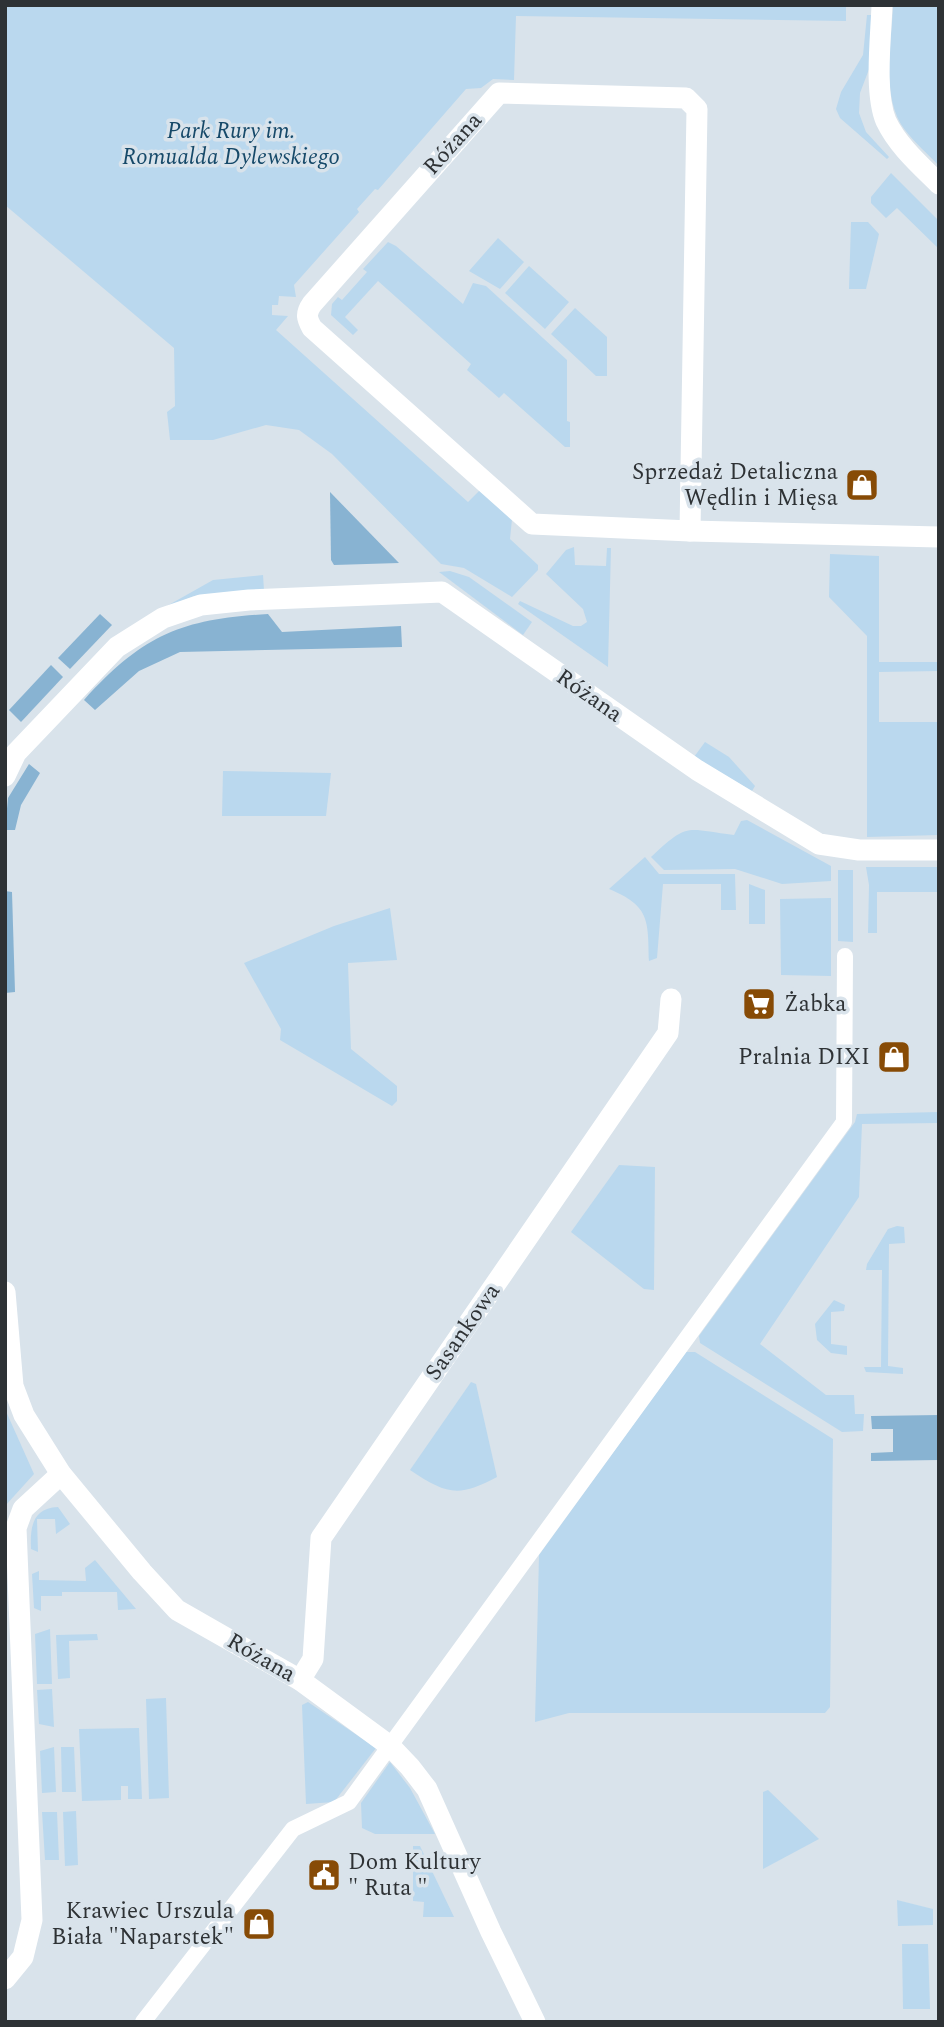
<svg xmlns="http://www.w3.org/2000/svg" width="944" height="2027" font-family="Spectral,serif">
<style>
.green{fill:#bad8ee}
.forest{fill:#88b3d2}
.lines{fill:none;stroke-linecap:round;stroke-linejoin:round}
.pedestrian{stroke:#fff;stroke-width:16}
.minor{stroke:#fff;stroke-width:21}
.labels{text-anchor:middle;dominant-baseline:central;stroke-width:7;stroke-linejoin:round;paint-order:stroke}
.park-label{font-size:23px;font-style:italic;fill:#164969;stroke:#d9e3eb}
.street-label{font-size:23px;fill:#2e3235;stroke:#d9e3eb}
.poi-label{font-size:23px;fill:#2e3235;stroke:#d9e3eb;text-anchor:end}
</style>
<rect width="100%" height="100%" fill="#d9e3eb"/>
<g class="green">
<polygon points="5,5 846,5 846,21 516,16 514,80 493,79 481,88 466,89 378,190 375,189 357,209 359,212 294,285 296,297 279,296 278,305 272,305 272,315 288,316 276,330 468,502 481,489 512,519 510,539 538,565 538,570 512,597 464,568 441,564 332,454 299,430 266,425 213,440 170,440 167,412 175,406 174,348 5,205"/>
<path d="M893,5H939V166C928,154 915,143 905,130C880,98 892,42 893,5Z"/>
<polygon points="867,15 872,15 871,64 860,93 859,113 866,132 889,157 887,159 840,118 836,109 841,92 863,55"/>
<polygon points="891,173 939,221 939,249 897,208 886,218 871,203 871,197"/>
<polygon points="851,222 868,222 879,234 866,289 849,289"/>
<polygon points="498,238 524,262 500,289 469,271"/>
<polygon points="388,242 396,246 463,304 473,283 486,286 567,360 567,421 570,422 570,447 565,447 504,393 499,398 467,370 471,364 378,281 345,317 358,330 353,335 331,315 332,304 338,297 342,300 367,272 363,269"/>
<polygon points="529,266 569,302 545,329 505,293"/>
<polygon points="575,308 607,337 607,376 596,376 551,334"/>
<polygon points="574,547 575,565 606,566 607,548 611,548 608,667 518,604 520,601 573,626 581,626 587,622 583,609 546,574 566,550"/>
<polygon points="830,554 879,556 879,662 939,662 939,671 879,672 879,722 939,722 939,835 867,837 867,636 829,597"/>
<polygon points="450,571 469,577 532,622 523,635 439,572"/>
<polygon points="263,575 264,590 194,596 158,611 213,580"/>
<polygon points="705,742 729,757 755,786 752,791 694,757"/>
<polygon points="223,771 331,773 326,816 222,816"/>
<path d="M747,820L831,866V881L782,884L735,869L664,870L651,857C689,822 684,829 734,835L741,821Z"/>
<path d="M645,857L659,874H735L736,910H721V884H663L657,958L649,961C648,920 650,906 609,889Z"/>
<polygon points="866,867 939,867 939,892 877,892 877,933 868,933 869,885"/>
<polygon points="838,870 853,870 853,942 838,941"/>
<polygon points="749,884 765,890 765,924 749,924"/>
<polygon points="831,898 831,976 781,975 780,899"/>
<polygon points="390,908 397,960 348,963 351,1049 397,1086 397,1101 392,1106 280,1040 281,1029 244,963 334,926"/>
<polygon points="939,1112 939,1123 862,1124 859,1197 760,1344 826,1395 854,1395 855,1414 864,1414 863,1431 842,1432 700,1343 699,1336 855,1122 857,1114"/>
<polygon points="619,1165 655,1167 654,1290 644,1289 571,1232"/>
<polygon points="897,1226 904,1227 905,1243 889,1244 888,1366 903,1368 903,1374 866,1372 864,1367 881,1367 882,1270 866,1270 867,1264 888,1229"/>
<polygon points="834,1300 845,1305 844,1311 831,1312 831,1344 847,1346 847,1355 831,1353 817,1340 815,1324"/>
<polygon points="686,1352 695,1352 833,1439 830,1707 825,1713 569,1713 535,1722 539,1555"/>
<path d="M471,1382L476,1384L497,1477C458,1498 446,1494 410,1470Z"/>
<polygon points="5,1409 34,1474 5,1506"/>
<path d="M58,1507L70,1524L56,1534L55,1519H37L38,1552L31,1549C30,1528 32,1508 58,1507Z"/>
<polygon points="95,1560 136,1609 118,1610 117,1592 62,1592 62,1596 41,1596 41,1611 34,1608 32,1574 39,1571 39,1580 86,1581 85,1568"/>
<polygon points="50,1629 52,1684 37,1684 35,1634"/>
<polygon points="97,1634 98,1640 69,1641 70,1678 58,1679 56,1635"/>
<polygon points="52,1689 54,1727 39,1724 37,1690"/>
<polygon points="166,1698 169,1798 149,1799 146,1699"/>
<polygon points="308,1702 376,1748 334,1802 306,1804 302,1705"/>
<polygon points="139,1728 142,1799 128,1799 128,1786 121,1786 121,1800 82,1801 79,1729"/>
<polygon points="54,1747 56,1792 42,1793 40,1751"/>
<polygon points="61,1747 74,1747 76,1792 62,1792"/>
<polygon points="390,1762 410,1788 435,1834 375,1834 362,1828 361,1803"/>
<polygon points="768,1790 819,1839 763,1869 763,1792"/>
<polygon points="76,1811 78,1865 65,1866 63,1812"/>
<polygon points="42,1812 57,1812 59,1860 45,1860"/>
<polygon points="413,1846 420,1846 454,1917 423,1917 424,1902 413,1901"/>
<polygon points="897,1900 933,1909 933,1925 898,1926"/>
<polygon points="902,1944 928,1944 930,2009 903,2009"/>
</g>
<g class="forest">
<polygon points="330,492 399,563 334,565 331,560"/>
<polygon points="100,614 112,625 70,669 58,658"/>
<path d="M268,614L282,632L401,626L402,647L180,652L139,671L95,710L84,700C143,635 181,619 268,614Z"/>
<polygon points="51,665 63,677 21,722 9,710"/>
<polygon points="29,764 40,773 21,805 15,830 5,830 8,798"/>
<polygon points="5,891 12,892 15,992 5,993"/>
<polygon points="939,1415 939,1460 871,1461 871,1453 893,1452 893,1429 872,1429 871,1416"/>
</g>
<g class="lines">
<polyline class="pedestrian" points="143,2022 293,1829 349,1802 844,1122 845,956"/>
<g class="minor">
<path d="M882,5C881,37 874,92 886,121C898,146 920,165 939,184"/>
<path d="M499,93L686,98L697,109L690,531L532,524L312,328C307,319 305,314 312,304Z"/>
<polyline points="690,531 939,537"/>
<polyline points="5,776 16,753 117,647 163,618 201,605 249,600 442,592 697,770 819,844 859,850 939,850"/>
<polyline points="5,1292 13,1386 24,1415 61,1474 142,1572 177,1610 300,1680 390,1746 410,1767 427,1789 491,1932 535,2022"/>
<polyline points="300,1680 313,1659 321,1538 668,1033 671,999"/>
<polyline points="5,1979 23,1957 32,1920 16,1528 23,1509 61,1474"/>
</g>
</g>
<defs>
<symbol id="shop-square" viewBox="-11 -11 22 22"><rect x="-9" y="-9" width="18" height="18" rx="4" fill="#874b06" stroke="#d9e3eb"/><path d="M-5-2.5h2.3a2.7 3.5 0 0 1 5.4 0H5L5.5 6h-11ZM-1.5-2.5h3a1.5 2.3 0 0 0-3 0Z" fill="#fff"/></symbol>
<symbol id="supermarket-square" viewBox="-11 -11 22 22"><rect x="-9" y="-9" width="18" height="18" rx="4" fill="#874b06" stroke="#d9e3eb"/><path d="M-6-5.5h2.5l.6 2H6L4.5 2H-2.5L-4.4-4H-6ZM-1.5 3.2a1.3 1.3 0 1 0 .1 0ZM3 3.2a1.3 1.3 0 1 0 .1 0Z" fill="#fff"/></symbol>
<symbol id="civic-square" viewBox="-11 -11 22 22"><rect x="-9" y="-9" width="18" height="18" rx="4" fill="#874b06" stroke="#d9e3eb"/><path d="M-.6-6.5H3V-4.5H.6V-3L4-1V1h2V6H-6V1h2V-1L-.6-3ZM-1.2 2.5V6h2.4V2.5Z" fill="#fff"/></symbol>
</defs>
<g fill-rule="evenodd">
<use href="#shop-square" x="843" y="466" width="38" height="38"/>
<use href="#supermarket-square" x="740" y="985" width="38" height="38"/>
<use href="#shop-square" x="875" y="1038" width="38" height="38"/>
<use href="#civic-square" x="305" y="1856" width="38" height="38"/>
<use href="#shop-square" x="240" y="1905" width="38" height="38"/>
</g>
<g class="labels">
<g class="park-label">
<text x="231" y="131">Park Rury im.<tspan x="231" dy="26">Romualda Dylewskiego</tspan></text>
</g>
<g class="street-label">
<text transform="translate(453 144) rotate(-48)">Różana</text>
<text transform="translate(589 696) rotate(35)">Różana</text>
<text transform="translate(463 1332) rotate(-55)">Sasankowa</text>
<text transform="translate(261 1658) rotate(30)">Różana</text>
</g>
<g class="poi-label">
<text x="838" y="472">Sprzedaż Detaliczna<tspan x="838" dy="26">Wędlin i Mięsa</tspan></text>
<text x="784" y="1004" text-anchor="start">Żabka</text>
<text x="870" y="1057">Pralnia DIXI</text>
<text x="348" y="1862" text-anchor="start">Dom Kultury<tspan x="348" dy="26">" Ruta "</tspan></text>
<text x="234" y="1911">Krawiec Urszula<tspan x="234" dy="26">Biała "Naparstek"</tspan></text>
</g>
</g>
<rect width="944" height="2027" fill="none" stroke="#2e3235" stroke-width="14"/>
</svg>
